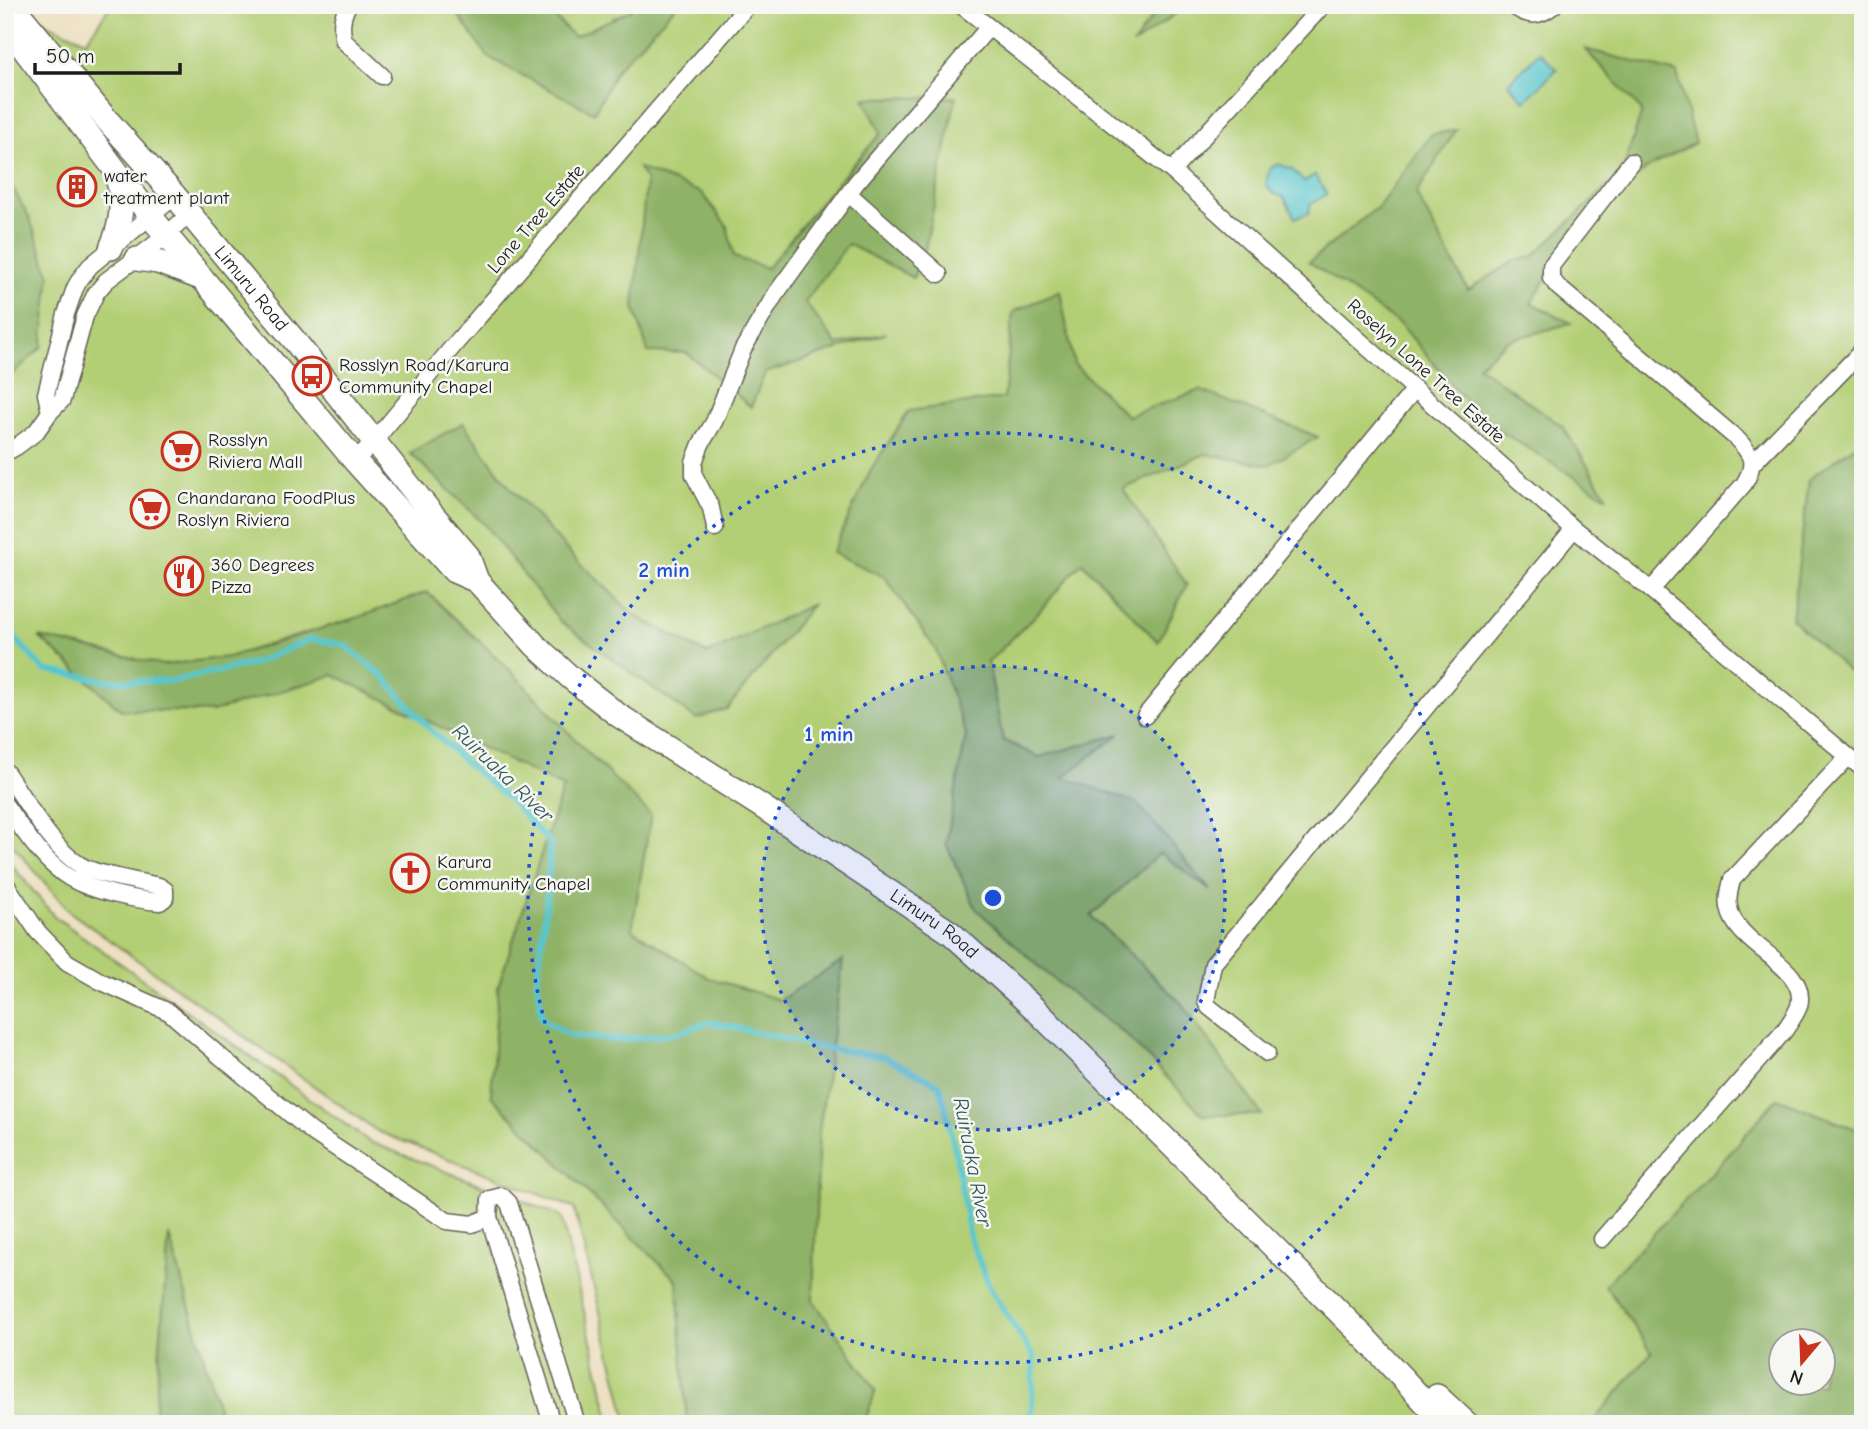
<svg xmlns="http://www.w3.org/2000/svg" width="1868" height="1429" font-family="'Comic Neue',sans-serif">
<style>
.green{fill:#b3cf75;stroke:#687648;stroke-width:2;fill-rule:evenodd}
.forest{fill:#8eb266;stroke:#556741;stroke-width:2;fill-rule:evenodd}
.water{fill:#58c6cc;stroke:#3a7174;stroke-width:2}
.lines{fill:none;stroke-linecap:round;stroke-linejoin:round}
.stream{stroke:#58c6cc;stroke-width:6}
.minor-casing{stroke:#656155;stroke-width:19}
.secondary-casing{stroke:#656155;stroke-width:26}
.minor{stroke:#fff;stroke-width:16}
.secondary{stroke:#fff;stroke-width:23}
.ring{fill:none;stroke:#1d4ed8;stroke-width:3.5;stroke-dasharray:3.5 7}
.labels{text-anchor:middle;dominant-baseline:central;stroke-width:5;stroke-linejoin:round;paint-order:stroke}
.poi-label{font-size:19px;fill:#1c1c1c;stroke:#f6f6f2;text-anchor:start}
.street-label{font-size:19px;fill:#1c1c1c;stroke:#f6f6f2}
.water-label{font-size:21px;font-style:italic;fill:#31585a;stroke:#f6f6f2}
.centre{fill:#1d4ed8;stroke:#f6f6f2;stroke-width:3.5}
.ring-label{font-size:21px;text-anchor:middle;font-weight:bold;fill:#1d4ed8;stroke:#f6f6f2;stroke-width:5;stroke-linejoin:round;paint-order:stroke}
</style>
<rect width="100%" height="100%" fill="#f6f6f2"/>
<filter id="ink" filterUnits="userSpaceOnUse"><feTurbulence type="fractalNoise" baseFrequency=".0143" numOctaves="2"/><feDisplacementMap in="SourceGraphic" scale="14" xChannelSelector="R" yChannelSelector="G"/><feConvolveMatrix kernelMatrix="1 2 1 2 8 2 1 2 1" color-interpolation-filters="sRGB"/></filter>
<filter id="wash" filterUnits="userSpaceOnUse"><feTurbulence type="fractalNoise" baseFrequency=".00686" numOctaves="4" result="noise"/><feDisplacementMap in="SourceGraphic" scale="28" xChannelSelector="R" yChannelSelector="G"/><feGaussianBlur stdDeviation="1.57" result="paint"/><feColorMatrix in="noise" values="0 0 0 0 0 0 0 0 0 0 0 0 0 0 0 0 0 1.4 0 .05"/><feComposite in="paint" operator="in"/></filter>
<g filter="url(#wash)">
<rect width="100%" height="100%" fill="#ede0c0"/>
<g class="green">
<path d="M5,5L86,41L111,5H1863V1424H628L574,1208L377,1131L70,912L5,836ZM1780,1342H1822V1384H1780Z"/>
<polygon points="5,857 54,916 370,1142 561,1216 611,1424 5,1424"/>
</g>
<g class="forest">
<polygon points="451,5 543,5 574,37 631,10 630,5 677,5 617,69 594,113 488,57"/>
<polygon points="1160,5 1187,5 1133,45"/>
<polygon points="1585,49 1677,73 1695,143 1649,167 1583,219 1531,303 1571,323 1507,341 1478,366 1563,427 1608,498 1481,419 1401,325 1309,262 1379,206 1431,135 1456,130 1416,194 1468,290 1514,261 1532,257 1622,173 1642,111"/>
<polygon points="956,97 925,249 913,278 848,244 805,302 837,345 887,333 765,373 751,407 687,353 648,352 634,307 646,181 639,168 702,193 727,226 734,257 767,268 830,191 881,133 864,98"/>
<polygon points="5,174 30,219 50,276 42,347 5,381"/>
<polygon points="1060,291 1074,364 1127,416 1200,390 1318,437 1269,465 1205,454 1123,489 1187,585 1158,642 1082,562 1037,614 988,662 1003,740 1039,757 1120,734 1063,777 1137,803 1211,891 1160,853 1091,916 1182,1004 1262,1115 1203,1115 1126,1035 1053,979 976,909 946,844 966,735 936,650 885,577 832,553 870,471 909,411 1004,398 1013,312"/>
<polygon points="463,423 507,484 572,555 634,615 707,654 813,604 727,709 696,719 561,622 484,524 410,453"/>
<polygon points="1863,440 1863,685 1792,619 1809,479"/>
<polygon points="427,592 510,670 587,752 651,815 632,929 709,978 780,1000 843,960 819,1132 813,1300 876,1390 864,1424 687,1424 677,1281 491,1096 498,987 563,787 334,675 212,712 121,710 39,637 163,665 228,657 359,617"/>
<path d="M1777,1098L1863,1132V1424H1591L1652,1352L1605,1285L1728,1155ZM1780,1342H1822V1384H1780Z"/>
<polygon points="169,1235 219,1411 231,1424 164,1424 155,1408"/>
</g>
<g class="water">
<polygon points="1540,52 1557,69 1525,101 1508,83"/>
<path d="M1279,164L1293,170L1304,182L1315,175L1327,194L1310,205L1309,213L1295,218L1284,197C1264,193 1263,182 1272,166Z"/>
</g>
<g class="lines">
<polyline class="stream" points="5,627 44,670 109,681 172,681 255,663 311,639 345,645 384,677 429,728 467,764 510,800 550,843 548,886 537,980 542,1019 571,1036 620,1040 673,1034 710,1022 825,1048 884,1057 940,1085 955,1150 970,1238 991,1290 1034,1357 1031,1424"/>
</g>
</g>
<g filter="url(#ink)">
<g class="lines">
<defs>
<g id="minor">
<path d="M348,5C341,18 341,28 344,41L382,76"/>
<polyline points="961,5 1172,171 1359,340 1574,529 1651,590 1863,769"/>
<path d="M1512,5C1527,17 1539,18 1554,5"/>
<path d="M1631,162L1551,266V278L1558,287L1736,438C1752,454 1757,463 1744,484L1651,590"/>
<polyline points="1172,171 1323,5"/>
<polyline points="849,194 939,274"/>
<polyline points="50,412 46,394 66,314 75,288 80,279 90,266 175,196"/>
<polyline points="5,453 16,447 36,432 50,412 62,400 85,316 96,293 106,281 166,236 189,214"/>
<polyline points="355,461 374,441 455,344 748,5"/>
<polyline points="1752,464 1863,350"/>
<polyline points="715,528 711,508 694,475 694,462 701,444 714,422 743,349 775,295 856,183 988,28"/>
<polyline points="1145,716 1415,389"/>
<path d="M5,771C25,799 50,847 80,865C95,875 139,881 159,886L165,890V898L160,902C135,900 92,891 70,878C44,863 23,830 5,805"/>
<polyline points="5,883 38,932 67,962 100,981 169,1012 221,1057 312,1132 447,1221 472,1224 489,1217"/>
<polyline points="1267,1053 1209,1007 1206,1001 1213,964 1574,529"/>
<path d="M1602,1239L1785,1030C1789,1023 1796,1015 1799,1006C1810,965 1735,947 1729,907C1727,898 1730,888 1732,880L1848,757"/>
<polyline points="552,1424 489,1217 490,1199 502,1196 509,1203 577,1424"/>
</g>
<g id="secondary">
<path id="s1" d="M12,5L107,120L175,196L294,340L428,509L468,556L477,581L536,646L571,678L618,715L761,806L951,933L1035,1009L1366,1339L1445,1424"/>
<polyline points="5,24 151,217 355,461 454,571 477,581"/>
<path d="M111,248C122,224 124,202 117,177"/>
<polyline points="137,259 158,262 198,277"/>
<polyline points="1437,1396 1467,1424"/>
</g>
</defs>
<use href="#minor" class="minor-casing"/>
<use href="#secondary" class="secondary-casing"/>
<use href="#minor" class="minor"/>
<use href="#secondary" class="secondary"/>
</g>
</g>
<circle cx="993" cy="898" r="232" fill="#1d4ed8" fill-opacity=".12"/>
<g class="ring">
<circle cx="993" cy="898" r="232"/>
<circle cx="993" cy="898" r="465"/>
</g>
<defs>
<symbol id="building-ring" viewBox="-11 -11 22 22"><circle r="9.5" fill="#f6f6f2" stroke="#c8321e" stroke-width="1.5"/><path d="M-4-6H4V6H1V3H-1V6H-4ZM-2.5-4.3h1.7v1.8h-1.7ZM.8-4.3h1.7v1.8H.8ZM-2.5-1h1.7V.8h-1.7ZM.8-1h1.7V.8H.8Z" fill="#c8321e"/></symbol>
<symbol id="bus-ring" viewBox="-11 -11 22 22"><circle r="9.5" fill="#f6f6f2" stroke="#c8321e" stroke-width="1.5"/><path d="M-5-6H5V4H4V6H2V4H-2V6H-4V4H-5ZM-3.5-4V0h7V-4ZM-3.5 1.2v1.5H-2V1.2ZM2 1.2v1.5H3.5V1.2Z" fill="#c8321e"/></symbol>
<symbol id="supermarket-ring" viewBox="-11 -11 22 22"><circle r="9.5" fill="#f6f6f2" stroke="#c8321e" stroke-width="1.5"/><path d="M-6-5.5h2.5l.6 2H6L4.5 2H-2.5L-4.4-4H-6ZM-1.5 3.2a1.3 1.3 0 1 0 .1 0ZM3 3.2a1.3 1.3 0 1 0 .1 0Z" fill="#c8321e"/></symbol>
<symbol id="restaurant-ring" viewBox="-11 -11 22 22"><circle r="9.5" fill="#f6f6f2" stroke="#c8321e" stroke-width="1.5"/><path d="M-5-6h1v4h1v-4h1v4h1v-4h1v5L-1.5 .5V6h-2V.5L-5-1ZM5-6V6H3V1.5H1.5Q1.5-4 5-6Z" fill="#c8321e"/></symbol>
<symbol id="church-ring" viewBox="-11 -11 22 22"><circle r="9.5" fill="#f6f6f2" stroke="#c8321e" stroke-width="1.5"/><path d="M-1.2-6h2.4v3.5h3.3v2.4h-3.3V6h-2.4V-.1h-3.3v-2.4h3.3Z" fill="#c8321e"/></symbol>
</defs>
<g fill-rule="evenodd">
<use href="#building-ring" x="55" y="165" width="44" height="44"/>
<use href="#bus-ring" x="290" y="354" width="44" height="44"/>
<use href="#supermarket-ring" x="159" y="429" width="44" height="44"/>
<use href="#supermarket-ring" x="128" y="487" width="44" height="44"/>
<use href="#restaurant-ring" x="162" y="554" width="44" height="44"/>
<use href="#church-ring" x="388" y="851" width="44" height="44"/>
</g>
<g class="labels">
<g class="poi-label">
<text x="104" y="176">water<tspan x="104" dy="22">treatment plant</tspan></text>
<text x="339" y="365">Rosslyn Road/Karura<tspan x="339" dy="22">Community Chapel</tspan></text>
<text x="208" y="440">Rosslyn<tspan x="208" dy="22">Riviera Mall</tspan></text>
<text x="177" y="498">Chandarana FoodPlus<tspan x="177" dy="22">Roslyn Riviera</tspan></text>
<text x="211" y="565">360 Degrees<tspan x="211" dy="22">Pizza</tspan></text>
<text x="437" y="862">Karura<tspan x="437" dy="22">Community Chapel</tspan></text>
</g>
<g class="street-label">
<text transform="translate(536 219) rotate(-49)">Lone Tree Estate</text>
<text stroke="none"><textPath href="#s1" startOffset="371">Limuru Road</textPath></text>
<text transform="translate(1426 371) rotate(42)">Roselyn Lone Tree Estate</text>
<text stroke="none"><textPath href="#s1" startOffset="1316">Limuru Road</textPath></text>
</g>
<g class="water-label">
<text transform="translate(503 773) rotate(44)">Ruiruaka River</text>
<text transform="translate(973 1162) rotate(79)">Ruiruaka River</text>
</g>
</g>
<circle cx="993" cy="898" r="10" class="centre"/>
<g class="ring-label">
<text x="664" y="577">2 min</text>
<text x="829" y="741">1 min</text>
</g>
<rect width="1868" height="1429" fill="none" stroke="#f6f6f2" stroke-width="28"/>
<g transform="translate(1802 1362) rotate(199)"><circle r="33" fill="#f6f6f2" stroke="#9f9f9c" stroke-width="2"/>
<path d="M0-5L12 26L0 18L-12 26Z" fill="#c8321e"/>
<text y="-10" font-size="19" font-weight="bold" text-anchor="middle" fill="#1c1c1c">N</text>
</g>
<path d="M35 63v10h145v-10" fill="none" stroke="#1c1c1c" stroke-width="3.5"/>
<text x="46" y="63" font-size="21" fill="#1c1c1c" stroke="#f6f6f2" stroke-width="5" paint-order="stroke">50 m</text>
</svg>
